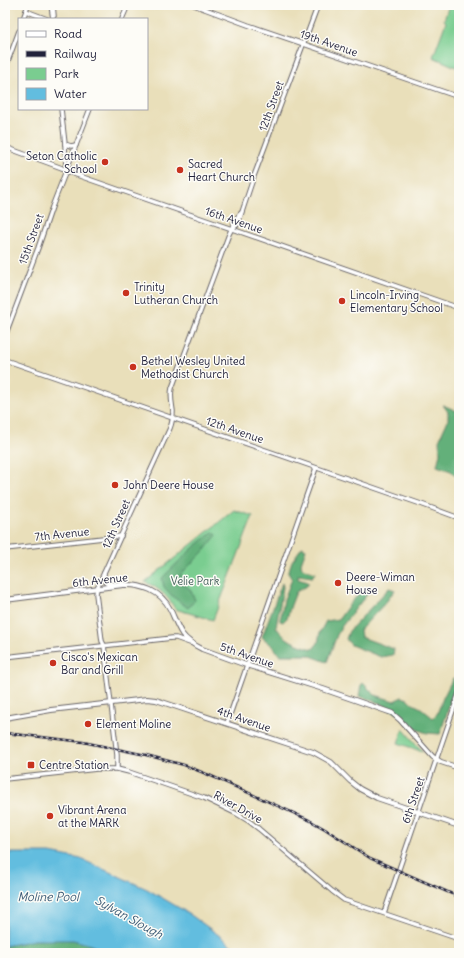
<svg xmlns="http://www.w3.org/2000/svg" width="464" height="958" font-family="Delius,sans-serif">
<style>
.green{fill:#7acd90;stroke:#4e7866}
.forest{fill:#63b07a;stroke:#42695a}
.water{fill:#62bddf;stroke:#42708d}
.lines{fill:none;stroke-linecap:round;stroke-linejoin:round}
.secondary-casing{stroke:#686467;stroke-width:5.5}
.primary-casing{stroke:#686467;stroke-width:6}
.secondary{stroke:#fff;stroke-width:3.5}
.primary{stroke:#fff;stroke-width:4}
.rail-casing{stroke:#22223b;stroke-width:2.5}
.rail{stroke:#fdfcf7;stroke-width:1;stroke-dasharray:3;stroke-linecap:butt}
.poi-dot{fill:#c8321e;stroke:#fdfcf7;stroke-width:1.5}
.labels{text-anchor:middle;dominant-baseline:central;stroke-width:3;stroke-linejoin:round;paint-order:stroke}
.street-label{font-size:11px;fill:#22223b;stroke:#fdfcf7}
.poi-label{font-size:11px;fill:#22223b;stroke:#fdfcf7;text-anchor:start}
.park-label{font-size:11px;fill:#415e59;stroke:#fdfcf7}
.water-label{font-size:12px;font-style:italic;fill:#385874;stroke:#fdfcf7}
</style>
<rect width="100%" height="100%" fill="#fdfcf7"/>
<filter id="ink" filterUnits="userSpaceOnUse"><feTurbulence type="fractalNoise" baseFrequency=".025" numOctaves="2"/><feDisplacementMap in="SourceGraphic" scale="8" xChannelSelector="R" yChannelSelector="G"/><feConvolveMatrix kernelMatrix="1 2 1 2 8 2 1 2 1" color-interpolation-filters="sRGB"/></filter>
<filter id="wash" filterUnits="userSpaceOnUse"><feTurbulence type="fractalNoise" baseFrequency=".012" numOctaves="4" result="noise"/><feDisplacementMap in="SourceGraphic" scale="16" xChannelSelector="R" yChannelSelector="G"/><feGaussianBlur stdDeviation="0.9" result="paint"/><feColorMatrix in="noise" values="0 0 0 0 0 0 0 0 0 0 0 0 0 0 0 0 0 1.4 0 .05"/><feComposite in="paint" operator="in"/></filter>
<g filter="url(#wash)">
<rect width="100%" height="100%" fill="#e9dfba"/>
<g class="green">
<polygon points="449,5 459,5 459,65 458,68 433,57 446,22 444,20"/>
<path d="M234,510L253,516L213,620L175,609C168,596 159,588 145,582Z"/>
<polygon points="403,729 423,752 398,743"/>
</g>
<g class="forest">
<polygon points="443,405 459,412 459,479 451,471 437,466 440,453 439,440 448,420 448,412"/>
<polygon points="213,532 217,535 203,552 181,574 181,582 190,589 195,600 188,608 172,596 164,587 162,578 193,548"/>
<polygon points="302,547 306,549 301,563 302,568 315,573 312,577 298,575 298,579 308,582 308,585 296,592 291,605 287,618 283,622 280,621 284,599 292,579 288,573 292,561"/>
<path d="M282,583L283,587L276,627C285,640 297,645 313,649L318,643L320,632L326,621L339,619C347,607 355,596 367,588L368,593L342,626L337,635L327,662L308,655H279L274,647L262,637Z"/>
<polygon points="389,588 395,590 386,602 360,630 361,637 394,649 393,655 381,657 351,645 346,639 349,631"/>
<polygon points="453,678 458,679 440,734 427,733 413,728 400,715 382,704 359,696 361,685 363,683 375,695 394,701 402,697 408,699 413,704 421,708 433,718 437,714 443,698"/>
<polygon points="58,939 73,940 88,944 111,953 5,953 5,946 34,940"/>
</g>
<polygon class="water" points="5,853 50,853 81,859 147,889 188,913 216,933 241,953 111,953 88,944 73,940 34,940 5,946"/>
</g>
<g filter="url(#ink)">
<g class="lines">
<defs>
<g id="secondary">
<polyline points="51,5 53,19"/>
<polyline points="53,5 54,16"/>
<polyline points="194,5 248,25 459,97"/>
<polyline points="26,11 47,19"/>
<polyline points="23,19 28,5"/>
<polyline points="122,19 128,5"/>
<polyline points="5,69 19,31"/>
<polyline points="61,109 65,144 66,169"/>
<polyline points="65,144 71,146 76,145"/>
<polyline points="5,147 62,168 71,173 459,308"/>
<polyline points="232,229 237,225 239,221 254,176 318,5"/>
<polyline points="5,336 38,248 52,207 90,109"/>
<polyline points="5,360 421,504 459,518"/>
<polyline points="5,549 121,536"/>
<path d="M104,573V580L106,583C113,585 120,583 127,584"/>
<polyline points="5,657 172,638 176,638 190,643"/>
<polyline points="227,723 316,468"/>
<path d="M117,769V755L104,645L102,641L96,594L97,588L170,428C172,423 173,417 173,411C172,403 170,396 172,388L229,234C234,225 233,221 241,213"/>
<polyline points="5,779 97,769 117,769 129,772 204,798 237,814 250,822 259,829 332,891 344,900 459,939"/>
<polyline points="384,913 459,693"/>
</g>
<g id="primary">
<path d="M5,600L123,585C142,584 161,591 170,609C174,617 177,626 182,634C187,641 194,645 202,649L246,665L323,689L392,713L400,720L433,757L441,762L459,768"/>
<polyline points="5,718 51,710 147,699 156,700 313,752 331,762 350,781 360,789 377,798 459,826"/>
</g>
</defs>
<use href="#secondary" class="secondary-casing"/>
<use href="#primary" class="primary-casing"/>
<use href="#secondary" class="secondary"/>
<use href="#primary" class="primary"/>
<defs>
<polyline id="rail" points="5,733 59,739 83,742 146,755 184,765 209,775 309,820 325,829 370,858 459,897"/>
</defs>
<use href="#rail" class="rail-casing"/>
<use href="#rail" class="rail"/>
</g>
</g>
<g class="poi-dot">
<circle cx="105" cy="162" r="4"/>
<circle cx="180" cy="170" r="4"/>
<circle cx="126" cy="293" r="4"/>
<circle cx="342" cy="301" r="4"/>
<circle cx="133" cy="367" r="4"/>
<circle cx="115" cy="485" r="4"/>
<circle cx="338" cy="583" r="4"/>
<circle cx="53" cy="663" r="4"/>
<circle cx="88" cy="724" r="4"/>
<rect x="27" y="761" width="8" height="8" rx="2"/>
<circle cx="50" cy="816" r="4"/>
</g>
<g class="labels">
<g class="street-label">
<text transform="translate(329 43) rotate(19)">19th Avenue</text>
<text transform="translate(271 106) rotate(-70)">12th Street</text>
<text transform="translate(234 220) rotate(19)">16th Avenue</text>
<text transform="translate(31 239) rotate(-70)">15th Street</text>
<text transform="translate(235 430) rotate(19)">12th Avenue</text>
<text transform="translate(116 524) rotate(-66)">12th Street</text>
<text transform="translate(62 534) rotate(-6)">7th Avenue</text>
<text transform="translate(100 580) rotate(-6)">6th Avenue</text>
<text transform="translate(247 655) rotate(19)">5th Avenue</text>
<text transform="translate(244 719) rotate(19)">4th Avenue</text>
<text transform="translate(413 800) rotate(-71)">6th Street</text>
<text transform="translate(238 807) rotate(29)">River Drive</text>
</g>
<g class="poi-label">
<text x="97" y="156" text-anchor="end">Seton Catholic<tspan x="97" dy="13">School</tspan></text>
<text x="188" y="164">Sacred<tspan x="188" dy="13">Heart Church</tspan></text>
<text x="134" y="287">Trinity<tspan x="134" dy="13">Lutheran Church</tspan></text>
<text x="350" y="295">Lincoln-Irving<tspan x="350" dy="13">Elementary School</tspan></text>
<text x="141" y="361">Bethel Wesley United<tspan x="141" dy="13">Methodist Church</tspan></text>
<text x="123" y="485">John Deere House</text>
<text x="346" y="577">Deere-Wiman<tspan x="346" dy="13">House</tspan></text>
<text x="61" y="657">Cisco's Mexican<tspan x="61" dy="13">Bar and Grill</tspan></text>
<text x="96" y="724">Element Moline</text>
<text x="39" y="765">Centre Station</text>
<text x="58" y="810">Vibrant Arena<tspan x="58" dy="13">at the MARK</tspan></text>
</g>
<g class="park-label">
<text x="195" y="581">Velie Park</text>
</g>
<g class="water-label">
<text x="48" y="896">Moline Pool</text>
<text transform="translate(129 917) rotate(29)">Sylvan Slough</text>
</g>
</g>
<rect width="464" height="958" fill="none" stroke="#fdfcf7" stroke-width="20"/>
<rect x="18" y="18" width="130" height="92" fill="#fdfcf7" stroke="#a5a5ac"/>
<rect x="26" y="31" width="20" height="6" fill="#ffffff" stroke="#a5a5ac"/>
<text x="54" y="38" font-size="12" fill="#22223b">Road</text>
<rect x="26" y="51" width="20" height="6" fill="#22223b" stroke="#a5a5ac"/>
<text x="54" y="58" font-size="12" fill="#22223b">Railway</text>
<rect x="26" y="68" width="20" height="12" fill="#7acd90" stroke="#a5a5ac"/>
<text x="54" y="78" font-size="12" fill="#22223b">Park</text>
<rect x="26" y="88" width="20" height="12" fill="#62bddf" stroke="#a5a5ac"/>
<text x="54" y="98" font-size="12" fill="#22223b">Water</text>
</svg>
